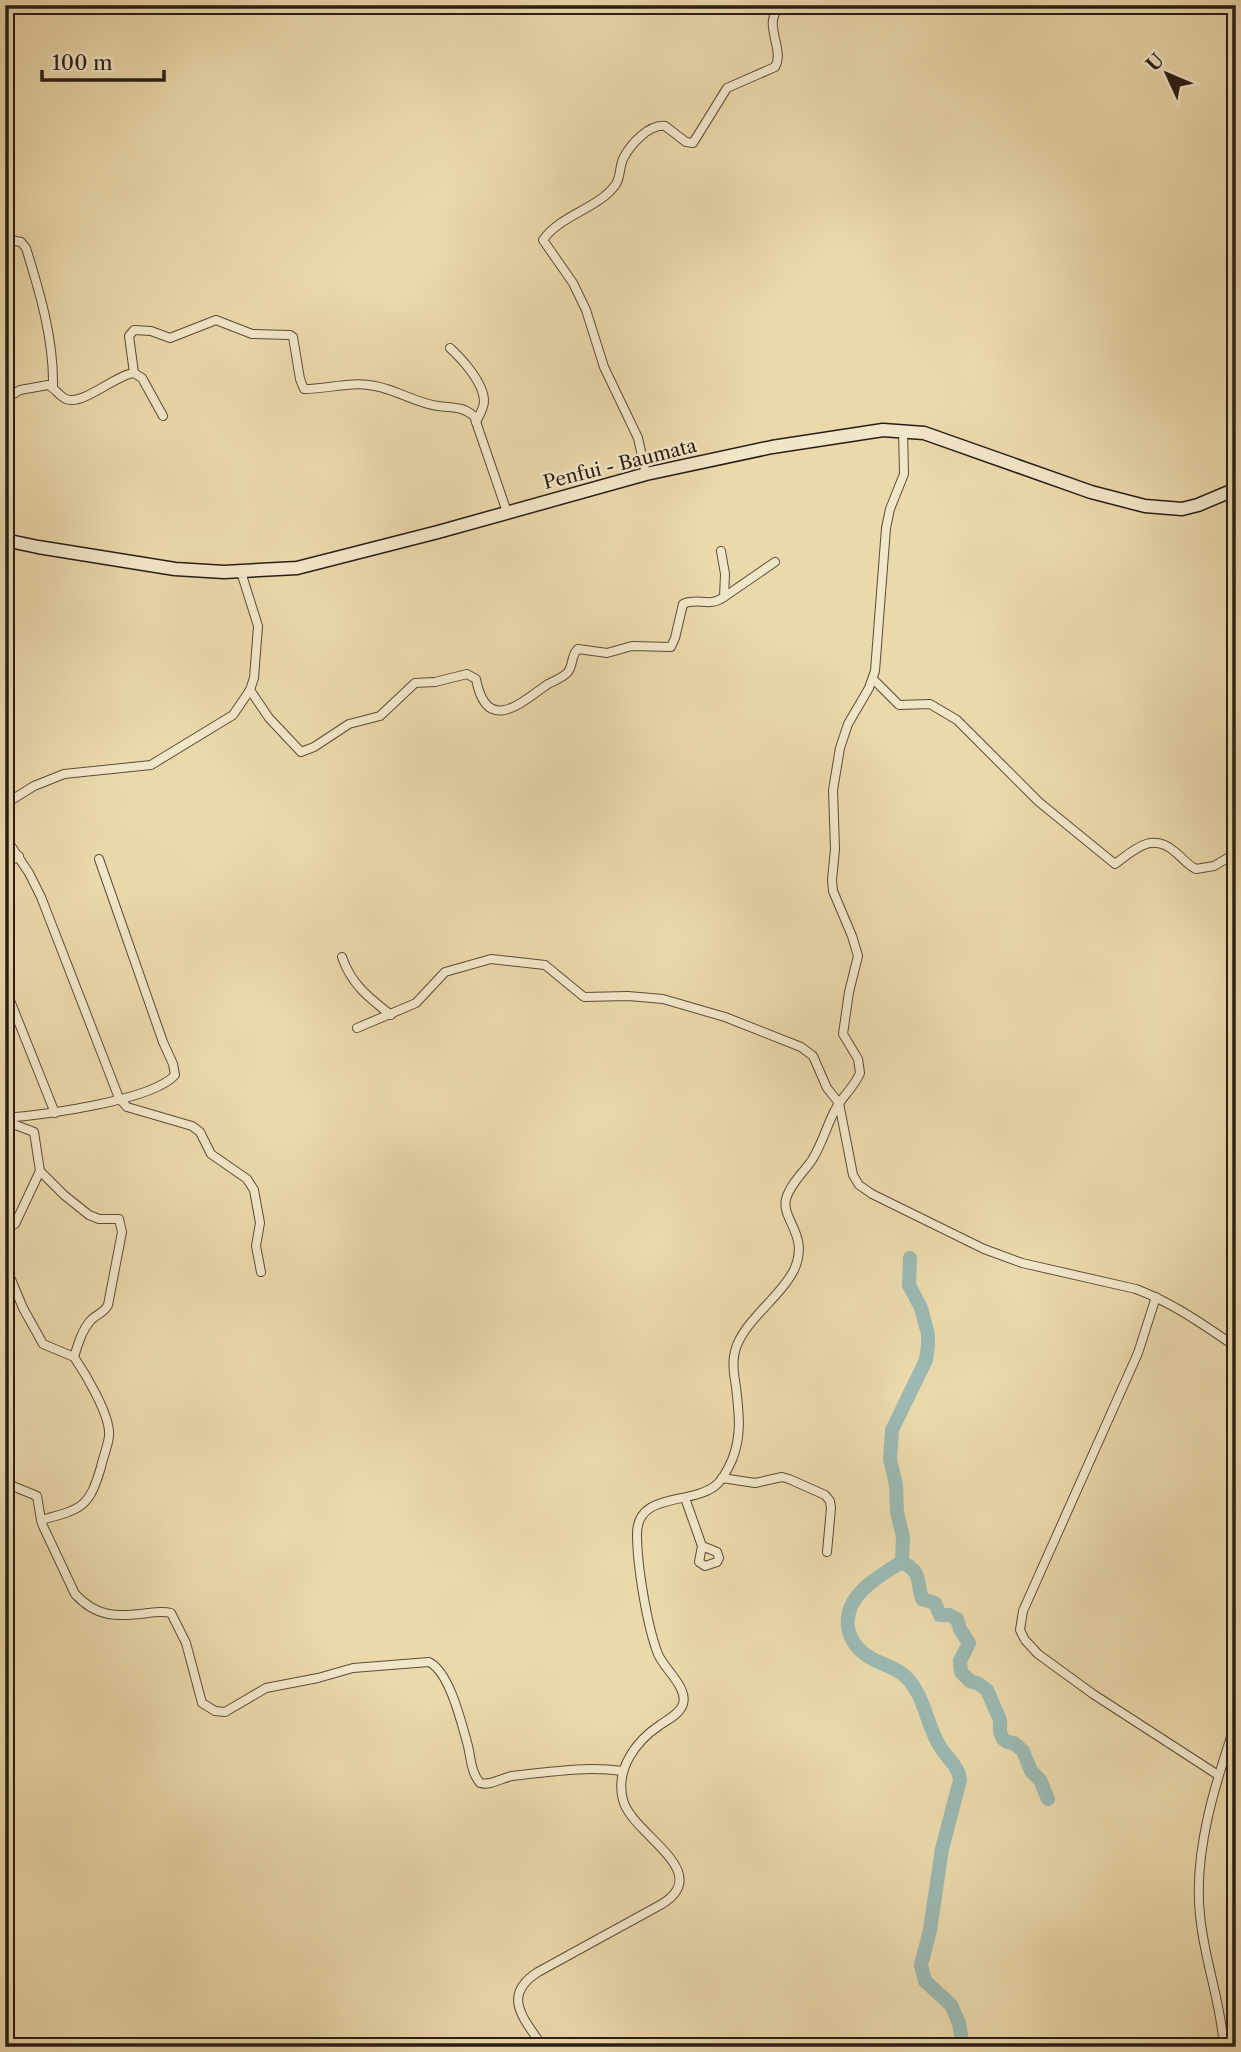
<svg xmlns="http://www.w3.org/2000/svg" width="1241" height="2052" font-family="'Libre Caslon Text',serif">
<style>
.lines{fill:none;stroke-linecap:round;stroke-linejoin:round}
.river{stroke:#9bb9b2;stroke-width:14}
.street-casing{stroke:#5a4c3a;stroke-width:10}
.secondary-casing{stroke:#291d15;stroke-width:15}
.street{stroke:#f2e6c8;stroke-width:8}
.secondary{stroke:#f2e6c8;stroke-width:12}
.labels{text-anchor:middle;dominant-baseline:central;stroke-width:5;stroke-linejoin:round;paint-order:stroke}
.street-label{font-size:19px;fill:#291d15;stroke:#f2e6c8}
</style>
<rect width="100%" height="100%" fill="#ebd9ab"/>
<filter id="stains"><feTurbulence type="fractalNoise" baseFrequency=".00286" numOctaves="4"/><feColorMatrix values="0 0 0 0 .2 0 0 0 0 .09 0 0 0 0 .02 0 0 0 .5 -.17"/></filter>
<radialGradient id="worn" r=".72"><stop offset=".6" stop-color="#630" stop-opacity="0"/><stop offset="1" stop-color="#630" stop-opacity=".3"/></radialGradient>
<g class="lines">
<g class="river">
<path d="M910,1258L909,1285L921,1308L928,1334V1346L926,1360L892,1430L890,1459L896,1485L897,1512L903,1537L902,1562C878,1577 844,1595 848,1627C850,1640 858,1650 869,1657C881,1665 895,1666 906,1677C926,1697 926,1726 941,1748C948,1759 959,1767 960,1780L942,1849L930,1930L921,1965L925,1981L951,2005L959,2023L963,2047"/>
<path d="M902,1562C923,1573 916,1581 922,1599L935,1603L940,1615H949L957,1619L960,1629L969,1643L960,1661L961,1672L970,1681L979,1684L987,1690L1000,1720V1732L1003,1739L1007,1742L1014,1743L1023,1751L1031,1771L1040,1780L1048,1799"/>
</g>
<defs>
<g id="street">
<path d="M5,239L21,242L26,248C40,293 54,340 53,387"/>
<path d="M450,348C462,359 484,383 484,401C484,408 479,416 476,422"/>
<path d="M134,373L129,336L134,330L151,331L170,338L216,320L252,334L290,335L293,337L300,379L304,389C328,389 351,381 375,386C397,390 416,403 438,406C453,408 462,406 474,416L507,512"/>
<path d="M5,399L20,390L48,385C55,388 59,396 66,399C83,406 115,375 134,373L142,378L163,416"/>
<path d="M646,474L638,438L604,367L586,310L573,283L543,240C560,215 600,208 616,184C621,176 619,166 624,157C631,144 649,124 665,126L686,142L693,143L727,88L775,67C786,48 759,21 783,5"/>
<polyline points="724,597 775,562"/>
<path d="M873,679L899,705L930,704L957,720L1039,802L1115,864C1134,850 1151,832 1174,851C1182,857 1187,865 1196,869L1214,866L1236,853"/>
<path d="M250,690L269,718L301,752L314,747L349,724L380,716L415,683L435,682L467,674L476,679C487,736 522,702 548,684C554,681 562,678 567,673C574,666 570,656 578,649L607,653L632,646L671,647L675,638L683,604C698,597 709,608 724,597L725,574L721,551"/>
<polyline points="5,804 34,786 64,774 151,765 233,715 250,690 254,678 258,626 241,572"/>
<polyline points="5,837 29,873 41,897 119,1098 127,1107 192,1126 200,1132 211,1154 247,1179 254,1190 260,1223 256,1246 261,1272"/>
<polyline points="5,864 19,856"/>
<path d="M342,957C351,984 369,998 391,1015"/>
<polyline points="5,988 55,1113"/>
<path d="M357,1028L416,1003L445,972L491,959L545,965L584,997L628,996L663,999L725,1017L801,1047L813,1056L827,1088L839,1103L853,1175L859,1185L872,1194L984,1249L1022,1263L1136,1289C1173,1303 1204,1325 1236,1347"/>
<path d="M5,1118C42,1115 152,1101 175,1075L173,1064L163,1042L99,859"/>
<path d="M5,1121L34,1132L40,1171L64,1195L89,1215L99,1219H119L122,1232L108,1305C104,1313 97,1314 91,1320C82,1330 78,1344 74,1357L43,1344L23,1308L5,1265"/>
<polyline points="5,1230 15,1224 40,1171"/>
<polyline points="1156,1297 1138,1353 1023,1611 1020,1630 1025,1640 1038,1654 1093,1694 1218,1775"/>
<path d="M74,1357C85,1373 111,1416 109,1436C108,1446 103,1457 101,1467C89,1508 82,1509 41,1520L43,1526L75,1594C97,1618 118,1617 148,1613C156,1612 163,1611 171,1613L186,1643L202,1703L215,1711L225,1712L266,1688L318,1678L353,1668L429,1662C450,1672 462,1725 468,1746C471,1759 471,1772 480,1783C491,1786 501,1778 512,1776C551,1772 583,1766 623,1771"/>
<polyline points="722,1478 755,1483 782,1477 789,1479 825,1495 830,1501 831,1508 827,1552"/>
<polyline points="5,1483 37,1496 41,1520"/>
<polyline points="685,1498 702,1546 699,1562 705,1566 717,1562 719,1558 717,1552 702,1546"/>
<path d="M543,2047C525,2020 500,1996 538,1972L662,1904C715,1871 632,1835 623,1800C615,1769 636,1741 660,1725C667,1720 680,1714 683,1704C688,1687 664,1669 658,1654C647,1626 637,1565 637,1534C637,1492 690,1505 715,1486C723,1480 728,1469 732,1460C742,1436 739,1413 736,1387C734,1375 732,1363 735,1351C743,1321 780,1298 794,1270C810,1235 781,1220 786,1199C790,1184 804,1172 812,1160C822,1144 826,1128 834,1112C841,1097 854,1088 860,1073L858,1059L843,1034L849,992L858,956L852,936L833,891L832,880L835,849L833,790L840,748L848,724L869,688L875,671L886,528L890,509L904,474L903,430"/>
<path d="M1224,2047C1221,2002 1204,1960 1200,1915C1193,1852 1216,1781 1236,1722"/>
</g>
<polyline id="secondary" points="5,540 38,547 175,569 224,572 297,568 438,532 646,474 772,447 883,430 924,433 1091,492 1145,506 1182,509 1198,505 1236,489"/>
</defs>
<use href="#street" class="street-casing"/>
<use href="#secondary" class="secondary-casing"/>
<use href="#street" class="street"/>
<use href="#secondary" class="secondary"/>
</g>
<g class="labels">
<g class="street-label">
<text transform="translate(620 464) rotate(-14)">Penfui - Baumata</text>
</g>
</g>
<rect width="1241" height="2052" fill="none" stroke="#ebd9ab" stroke-width="28"/>
<rect x="7" y="7" width="1227" height="2038" fill="none" stroke="#291d15" stroke-width="3.5"/>
<rect x="14" y="14" width="1213" height="2024" fill="none" stroke="#291d15" stroke-width="2"/>
<g transform="translate(1167 74) rotate(314)" stroke="#f2e6c8" stroke-width="5" paint-order="stroke">
<path d="M0-5L12 26L0 18L-12 26Z" fill="#291d15"/>
<text y="-10" font-size="19" font-weight="bold" text-anchor="middle" fill="#291d15">U</text>
</g>
<path d="M42 70v10h122v-10" fill="none" stroke="#291d15" stroke-width="3.5"/>
<text x="52" y="70" font-size="21" fill="#291d15" stroke="#f2e6c8" stroke-width="5" paint-order="stroke">100 m</text>
<rect width="100%" height="100%" filter="url(#stains)"/>
<rect width="100%" height="100%" fill="url(#worn)"/>
</svg>
